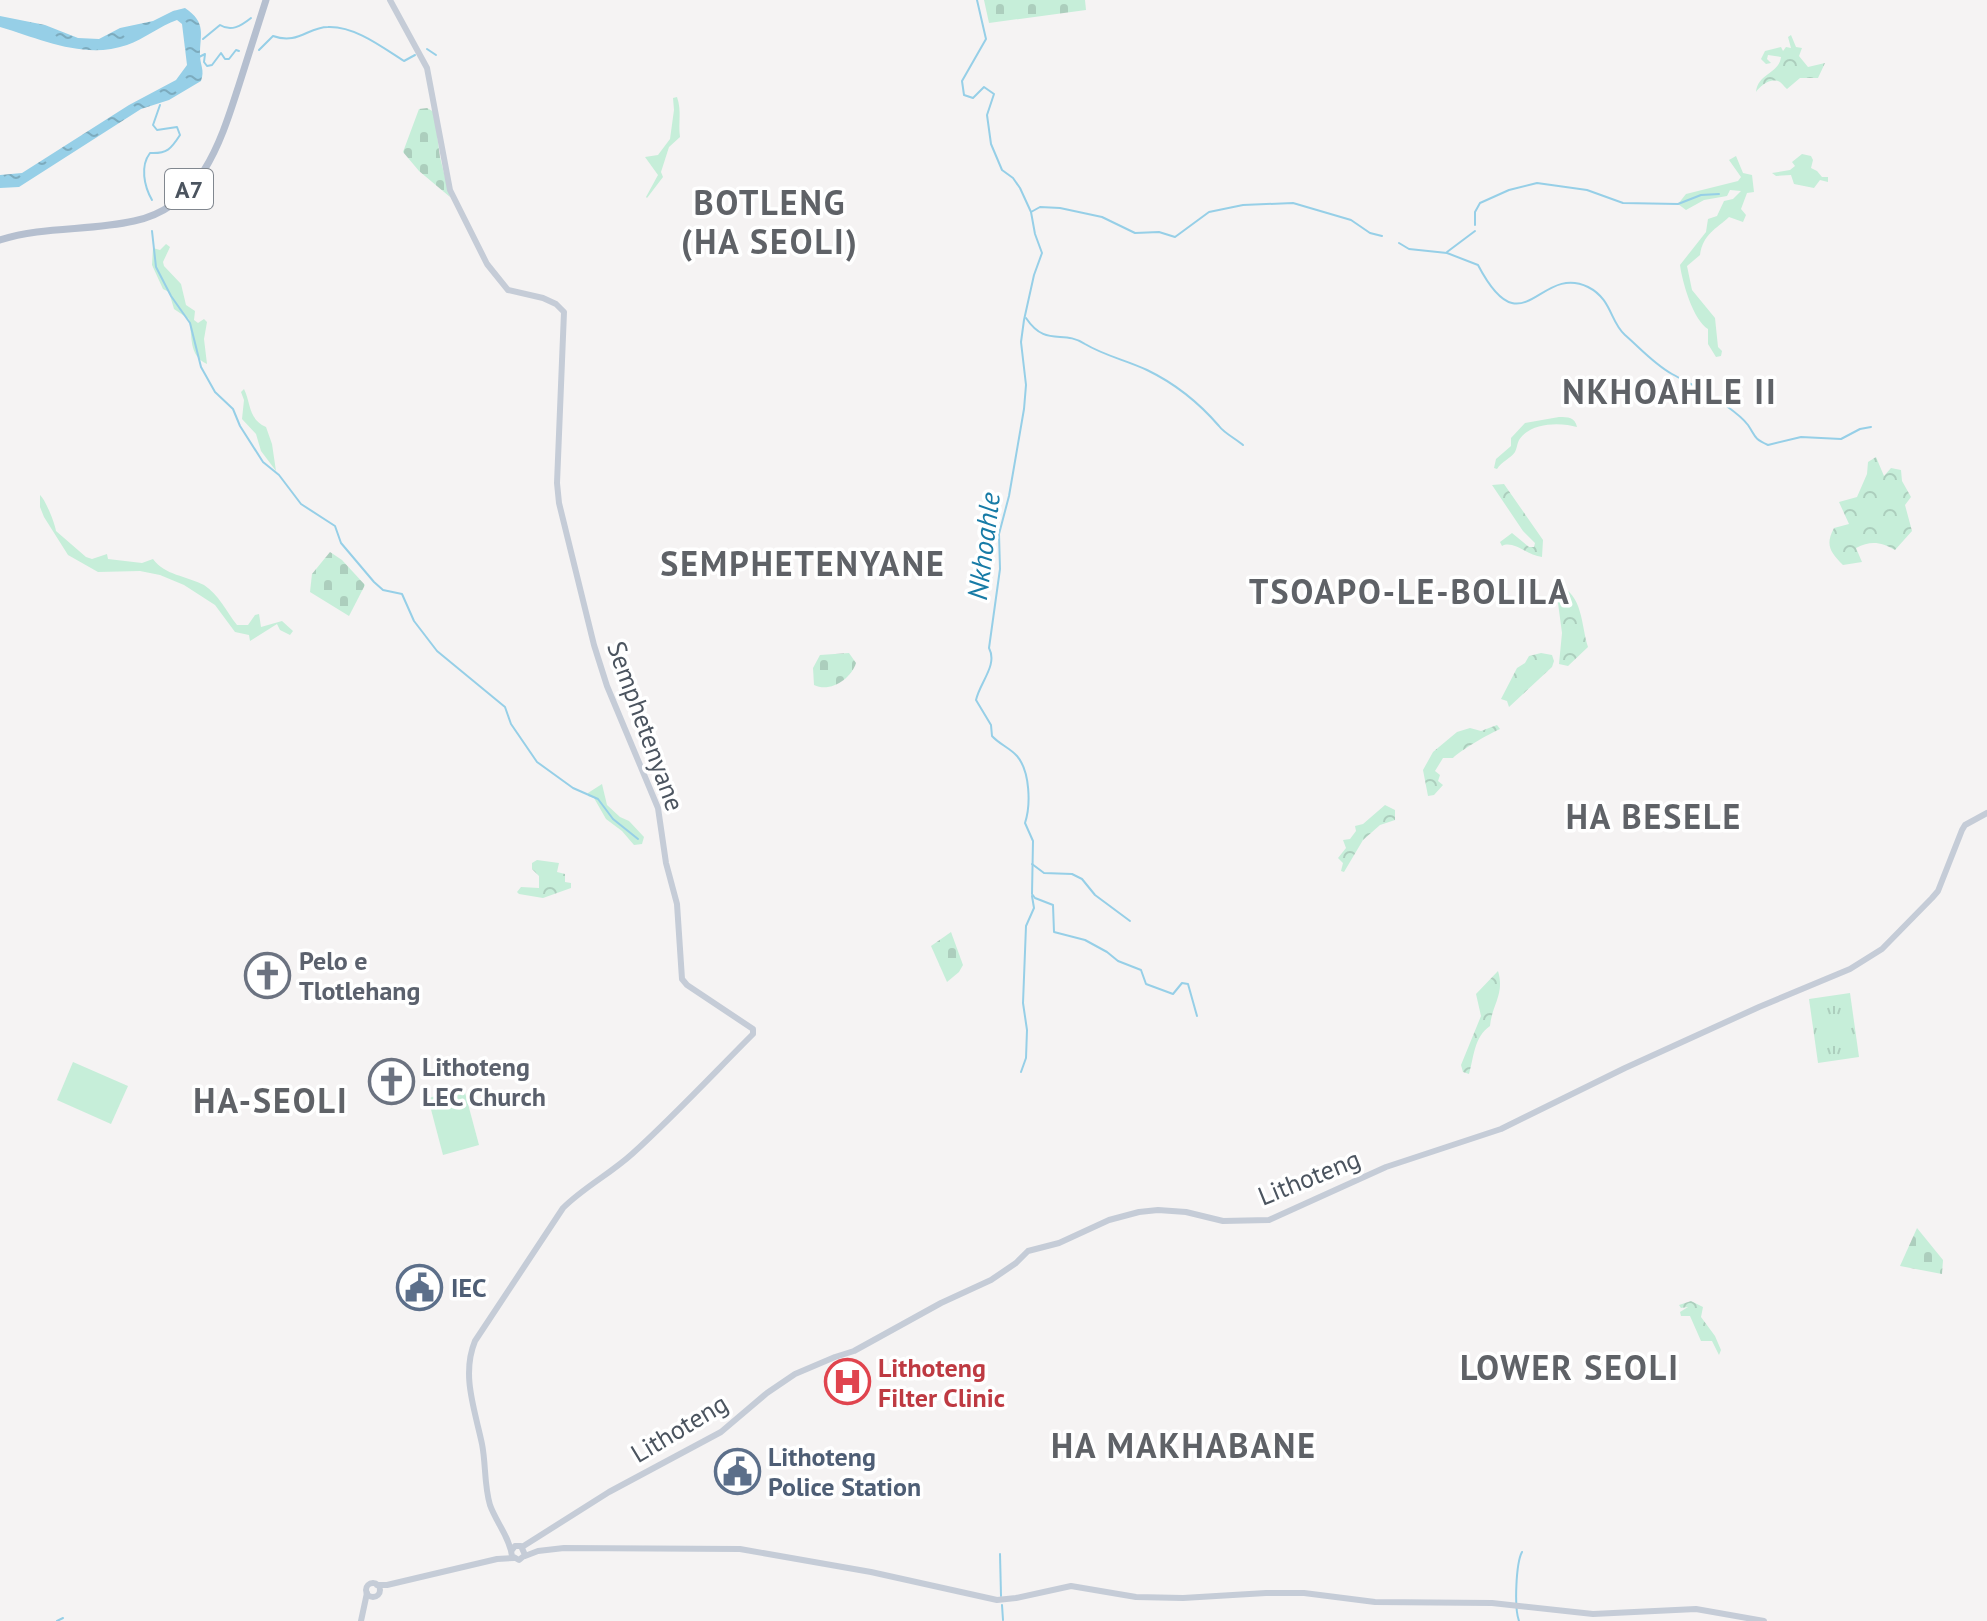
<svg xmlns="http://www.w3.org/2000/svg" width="1987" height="1621" font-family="'PT Sans',sans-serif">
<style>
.grass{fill:#c6eed9}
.forest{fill:url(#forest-crowns)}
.cemetery{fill:url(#cemetery-stones)}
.park{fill:url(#park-tufts)}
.water{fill:url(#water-ripples)}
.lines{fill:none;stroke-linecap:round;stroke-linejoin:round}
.stream{stroke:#96cfe7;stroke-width:2}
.secondary{stroke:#c5ccd7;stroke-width:6}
.primary{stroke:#b5bfcf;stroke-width:7}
.labels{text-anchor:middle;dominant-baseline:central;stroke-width:7;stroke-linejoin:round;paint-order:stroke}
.shield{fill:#fff;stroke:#81878f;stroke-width:2}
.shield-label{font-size:24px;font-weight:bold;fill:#4b545f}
.street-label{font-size:26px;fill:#4b545f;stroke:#fff}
.worship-label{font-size:26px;font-weight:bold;fill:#5b616d;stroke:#fff;text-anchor:start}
.service-label{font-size:26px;font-weight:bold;fill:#4e5e75;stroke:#fff;text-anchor:start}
.health-label{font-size:26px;font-weight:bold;fill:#be3a42;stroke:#fff;text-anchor:start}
.water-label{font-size:28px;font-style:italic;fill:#177ba6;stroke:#fff}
.district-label{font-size:34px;font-weight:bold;letter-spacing:2px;fill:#5f6267;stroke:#fff}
</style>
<defs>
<pattern id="forest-crowns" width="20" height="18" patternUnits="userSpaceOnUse" patternTransform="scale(2)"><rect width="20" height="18" fill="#c6eed9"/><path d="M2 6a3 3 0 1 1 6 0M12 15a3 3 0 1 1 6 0" fill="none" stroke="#accebd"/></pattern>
<pattern id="cemetery-stones" width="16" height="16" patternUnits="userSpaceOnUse" patternTransform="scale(2)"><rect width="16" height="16" fill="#c6eed9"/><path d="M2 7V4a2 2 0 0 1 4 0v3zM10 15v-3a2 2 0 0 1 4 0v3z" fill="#accebd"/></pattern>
<pattern id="park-tufts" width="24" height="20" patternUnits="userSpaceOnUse" patternTransform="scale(2)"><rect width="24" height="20" fill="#c6eed9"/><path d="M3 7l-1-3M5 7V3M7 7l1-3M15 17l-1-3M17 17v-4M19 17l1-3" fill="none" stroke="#accebd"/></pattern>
<pattern id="water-ripples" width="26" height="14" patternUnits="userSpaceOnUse" patternTransform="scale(2)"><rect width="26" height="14" fill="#96cfe7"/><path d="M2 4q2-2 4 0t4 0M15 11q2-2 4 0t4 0" fill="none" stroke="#7cabbe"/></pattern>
</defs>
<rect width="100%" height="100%" fill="#f5f3f3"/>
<g class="grass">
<path d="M677,97C682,111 678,123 680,137L669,147L661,172L663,177L647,198L646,197L658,175L645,157L658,155L670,139L674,110L673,98Z"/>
<polygon points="1802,154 1811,156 1813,160 1811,168 1817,171 1822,177 1828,177 1828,182 1820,180 1814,188 1794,184 1791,175 1776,176 1772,173 1790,170 1795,166 1792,162"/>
<path d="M1736,156L1743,173L1752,175L1754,192L1747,193L1741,209L1746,215L1743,222L1729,217C1716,229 1703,234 1700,255L1687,266L1692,290L1715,318L1718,347L1722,351L1721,356L1716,357L1708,344V329C1693,320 1682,281 1680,265L1706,232L1708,219L1717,216L1724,201L1733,199L1741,191L1730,190L1727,196L1704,200L1686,210L1678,204L1686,194L1738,181L1741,177L1729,160Z"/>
<path d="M166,244L170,247L163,262L164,266L181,284L186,305L195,311L194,320L198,323L204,319L207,322L204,339L207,364C188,355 193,337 189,319L174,309L169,292L163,289L152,265L153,248L160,250Z"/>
<path d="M244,389C251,403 248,419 266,427L272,444L276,471L261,451L256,434L242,419L244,400L241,392Z"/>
<path d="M1559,417C1568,417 1575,417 1577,427C1561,422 1530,422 1519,440C1517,444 1517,448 1515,452C1510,459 1502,461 1497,469L1494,468L1496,459L1511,446V438L1525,423Z"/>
<path d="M40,495C45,499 55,523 56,531L86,557L92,559L107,554L108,559L142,563L153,559C164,575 187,576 204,585C219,595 226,611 237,625H248L255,615L259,614L261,627L282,621L293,631L290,635L280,630L277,624L250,641L249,635L235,632L215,605L184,585L160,575L140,571L98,572L68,555L44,517L40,507Z"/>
<polygon points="602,784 607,805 620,817 629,821 644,837 642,844 634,845 622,831 606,819 594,798 588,796 588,793"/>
<polygon points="73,1062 128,1086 111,1124 57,1100"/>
<polygon points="464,1089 479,1145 443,1155 428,1098"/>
</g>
<g class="forest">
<path d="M1791,35L1796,47L1802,48L1799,56L1808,67L1825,63L1818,78H1800L1787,89C1784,87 1783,84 1780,82C1771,77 1760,86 1756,92C1758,73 1779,74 1781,57L1768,55L1767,59L1771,63L1766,64L1761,59L1765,51L1781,47L1783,51L1786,47L1791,48L1788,37Z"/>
<path d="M1876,457L1884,476L1891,468L1901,470L1902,481L1911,497L1905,505L1912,531L1895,550C1881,542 1871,540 1856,548L1862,562L1843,565C1830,552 1825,545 1834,528L1849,524L1839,502L1857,497L1867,474L1868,462Z"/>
<path d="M1504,484L1543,540L1542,557C1527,555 1513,540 1502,546L1500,542L1512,533L1529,547H1534L1535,543L1523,531L1492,485Z"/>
<path d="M1558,585C1583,594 1581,625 1588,647L1568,666L1559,664L1562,633L1556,588Z"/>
<polygon points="1541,653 1552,655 1554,661 1552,667 1509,707 1507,701 1501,699 1517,668 1525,663 1529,656"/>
<path d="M1497,725L1500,729C1490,733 1458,752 1453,758H1443L1435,771L1440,775L1438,781L1443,785L1434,795L1428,796L1423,770L1433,752L1457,732L1470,728L1481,731Z"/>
<polygon points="1385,805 1395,810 1395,820 1380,825 1363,840 1344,872 1341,871 1343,863 1338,858 1346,848 1343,840 1350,839 1356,831 1355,826 1363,824"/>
<polygon points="537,860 559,863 557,872 565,874 565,882 571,883 571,888 543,898 519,894 517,892 521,887 539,888 539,876 532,869 532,863"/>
<path d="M1498,971C1505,994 1492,1004 1490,1026C1474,1037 1474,1057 1469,1074L1463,1072L1461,1065L1481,1016L1476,994Z"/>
<polygon points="1691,1301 1703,1307 1701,1317 1715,1336 1721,1350 1719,1355 1712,1341 1701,1341 1690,1316 1681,1316 1680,1312 1688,1307 1681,1308 1679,1305"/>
</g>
<g class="cemetery">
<polygon points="984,0 1085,0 1086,10 989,23"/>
<polygon points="427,108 434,112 440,157 450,197 419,171 403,152 419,109"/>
<polygon points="330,552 342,560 365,585 349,616 310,592 312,574"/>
<path d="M849,653L856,663C851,679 830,693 814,685L813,668L820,655Z"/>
<polygon points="951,932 963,965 959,972 947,982 931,946"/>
<polygon points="1917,1228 1943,1260 1942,1274 1900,1266"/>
</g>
<polygon class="park" points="1850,993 1859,1057 1818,1063 1809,999"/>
<path class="water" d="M185,8C207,23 200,34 200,55C200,65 205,70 201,81L169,100L141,109L19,187L0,188V175L22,173L129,105L176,80L187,65L182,24L177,20C160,26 144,39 127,45C84,60 41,39 0,27V16L45,25L78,38L99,39L120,28L153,21L173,11Z"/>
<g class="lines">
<g class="stream">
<path d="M977,0L986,39L962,81L964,95L973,98L984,87L994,94L987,115L991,144L1002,170L1013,178L1020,188L1031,212L1035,234L1042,253L1034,275L1024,320L1021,342L1026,385L1024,409L1009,496L999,534L1000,569L989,648C998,665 980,682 976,700L991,725L992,736C999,744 1010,748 1017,756C1030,771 1031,805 1025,823L1033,841L1032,894L1035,898L1053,905L1054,932L1085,940L1107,952L1118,961L1141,970L1146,984L1173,994L1182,983L1188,984L1197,1016"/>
<path d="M203,39L220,25C231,32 241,26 251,18"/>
<polyline points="427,49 436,55"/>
<path d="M259,50L273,36C298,45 308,27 328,27C355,26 382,47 404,61L415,55"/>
<polyline points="199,57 205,54 204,62 207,66 212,65 221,53 225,59 229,59 236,50 239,51"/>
<path d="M152,200C144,186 140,166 150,153C167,154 171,149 180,135L177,127L157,130L153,125L160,105"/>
<polyline points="1031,212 1040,207 1060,208 1102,217 1135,233 1159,232 1175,237 1209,212 1243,205 1293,203 1351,220 1370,233 1382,236"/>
<polyline points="1475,225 1475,212 1480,203 1509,190 1537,183 1587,190 1623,203 1678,204 1701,195 1719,194"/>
<polyline points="152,231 156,267 171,296 190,323 201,367 215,392 233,409 240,426 263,462 279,475 301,504 335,526 341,543 374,582 383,590 402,594 414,621 437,651 505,707 511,724 537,762 573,788 598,799 613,819 638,839"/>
<path d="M1399,243L1409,249L1447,253L1478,265C1523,351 1539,263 1588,287C1612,299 1610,322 1625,335C1640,348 1654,364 1672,374C1690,384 1708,391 1725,405C1732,410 1742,417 1748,425C1756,437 1753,438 1768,445L1801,437L1841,439L1860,429L1871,427"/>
<polyline points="1447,252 1475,231"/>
<path d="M1026,318C1046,348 1063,329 1085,344C1105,356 1126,360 1147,370C1174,383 1200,404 1219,426C1224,433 1236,439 1243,445"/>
<polyline points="1032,864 1044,873 1072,874 1082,879 1095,895 1130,921"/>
<polyline points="1021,1072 1026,1058 1027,1030 1023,1003 1026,926 1034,908 1032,896"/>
<polyline points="1000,1554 1001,1596"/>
<polyline points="1002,1605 1003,1620"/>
<polyline points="57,1621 63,1618"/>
<path d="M1519,1621C1514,1608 1516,1563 1522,1552"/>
</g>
<g class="secondary">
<path d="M390,0L427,68L450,190L487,264L508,290L543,298L556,304L564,312L557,483L559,503L594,645L607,686L658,808L666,863L677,904L682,979L687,985L753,1029V1034C713,1074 674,1116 632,1154C610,1174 584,1187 563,1208L475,1341C461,1375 475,1410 482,1444C486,1464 484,1485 490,1505C496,1522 510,1538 512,1556L519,1560L525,1555L521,1546H515L512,1550"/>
<polyline points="522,1547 609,1492 721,1432 767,1393 795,1374 835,1357 854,1351 941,1303 991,1280 1016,1263 1028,1251 1059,1243 1109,1220 1139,1212 1158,1210 1186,1212 1223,1221 1269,1220 1386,1167 1501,1129 1625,1068 1759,1007 1850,969 1882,949 1932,898 1938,891 1962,830 1965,825 1987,813"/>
<polyline points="525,1556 538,1551 564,1548 740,1549 871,1572 997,1600 1016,1598 1071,1586 1136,1597 1183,1598 1266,1593 1304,1593 1375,1602 1492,1603 1593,1614 1696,1609 1764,1621"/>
<circle cx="373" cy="1590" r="7"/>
<polyline points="377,1585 387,1585 497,1559 514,1558"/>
<polyline points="361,1621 367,1593"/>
</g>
<path class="primary" d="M0,240C43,226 90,231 134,221C200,207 220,144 238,88C247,59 257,29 266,0"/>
</g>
<defs>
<symbol id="church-ring" viewBox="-11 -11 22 22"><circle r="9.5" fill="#fff" stroke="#6b7280" stroke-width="1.5"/><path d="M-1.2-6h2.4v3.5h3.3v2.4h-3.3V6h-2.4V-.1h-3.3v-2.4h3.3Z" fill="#6b7280"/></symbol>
<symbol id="civic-ring" viewBox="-11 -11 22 22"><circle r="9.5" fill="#fff" stroke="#5c6f8a" stroke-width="1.5"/><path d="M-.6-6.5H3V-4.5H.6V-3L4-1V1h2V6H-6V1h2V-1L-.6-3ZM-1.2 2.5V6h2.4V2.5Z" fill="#5c6f8a"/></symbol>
<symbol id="hospital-ring" viewBox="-11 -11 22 22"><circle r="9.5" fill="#fff" stroke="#e0444e" stroke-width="1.5"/><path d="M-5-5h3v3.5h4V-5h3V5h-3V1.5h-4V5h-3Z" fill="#e0444e"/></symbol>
</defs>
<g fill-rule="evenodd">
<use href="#church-ring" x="242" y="950" width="51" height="51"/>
<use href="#church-ring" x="366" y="1056" width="51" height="51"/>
<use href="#civic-ring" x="394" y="1262" width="51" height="51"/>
<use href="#hospital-ring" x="822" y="1356" width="51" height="51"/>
<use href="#civic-ring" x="712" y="1446" width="51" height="51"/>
</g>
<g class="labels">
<rect class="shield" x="165" y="169" width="48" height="40" rx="6"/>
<g class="shield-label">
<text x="189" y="189">A7</text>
</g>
<g class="street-label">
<text transform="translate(646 726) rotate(70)">Semphetenyane</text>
<text transform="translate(1309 1177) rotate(-22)">Lithoteng</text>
<text transform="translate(679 1428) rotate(-31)">Lithoteng</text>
</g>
<g class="worship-label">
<text x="299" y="960">Pelo e<tspan x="299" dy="30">Tlotlehang</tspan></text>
<text x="422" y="1066">Lithoteng<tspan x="422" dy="30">LEC Church</tspan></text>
</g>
<g class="service-label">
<text x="451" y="1287">IEC</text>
<text x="768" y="1456">Lithoteng<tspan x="768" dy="30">Police Station</tspan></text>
</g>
<g class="health-label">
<text x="878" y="1367">Lithoteng<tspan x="878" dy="30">Filter Clinic</tspan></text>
</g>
<g class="water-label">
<text transform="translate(983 546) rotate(-83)">Nkhoahle</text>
</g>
<g class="district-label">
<text x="770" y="202">BOTLENG<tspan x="770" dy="39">(HA SEOLI)</tspan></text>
<text x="1670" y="391">NKHOAHLE II</text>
<text x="803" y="563">SEMPHETENYANE</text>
<text x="1410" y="591">TSOAPO-LE-BOLILA</text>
<text x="1654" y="816">HA BESELE</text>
<text x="271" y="1100">HA-SEOLI</text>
<text x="1570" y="1367">LOWER SEOLI</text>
<text x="1184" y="1445">HA MAKHABANE</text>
</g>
</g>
</svg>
